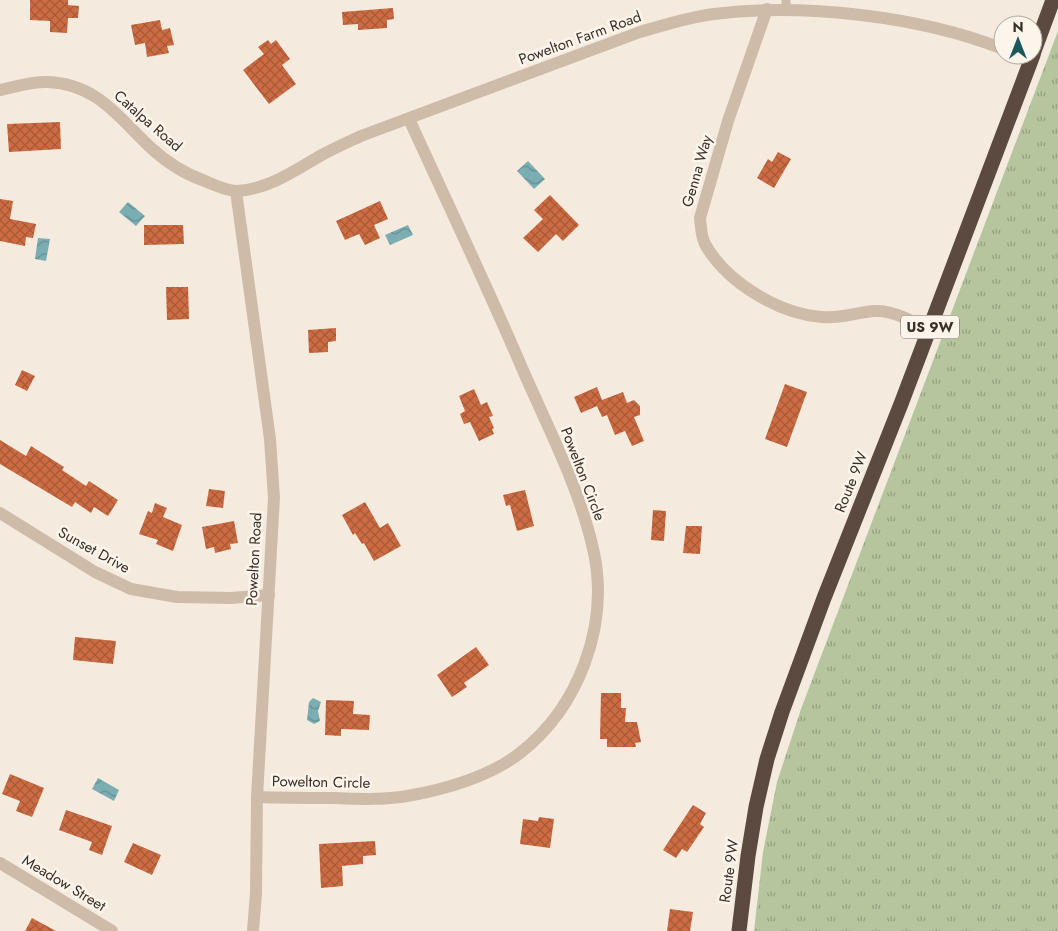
<svg xmlns="http://www.w3.org/2000/svg" width="1058" height="931" font-family="Jost,sans-serif">
<style>
.grass{fill:url(#grass-tufts)}
.water{fill:url(#water-waves)}
.building{fill:url(#building-cross-hatch)}
.lines{fill:none;stroke-linecap:round;stroke-linejoin:round}
.lane{stroke:#cebca9;stroke-width:9}
.street{stroke:#cebca9;stroke-width:12}
.highway{stroke:#5c4a40;stroke-width:15}
.labels{text-anchor:middle;dominant-baseline:central;stroke-width:5;stroke-linejoin:round;paint-order:stroke}
.shield{fill:#fbf5eb;stroke:#746b63;stroke-width:1}
.shield-label{font-size:14px;font-weight:bold;fill:#3a3029}
.street-label{font-size:15px;fill:#3a3029;stroke:#fbf5eb}
</style>
<defs>
<pattern id="grass-tufts" width="24" height="20" patternUnits="userSpaceOnUse" patternTransform="scale(1.25)"><rect width="24" height="20" fill="#b5c59d"/><path d="M3 7l-1-3M5 7V3M7 7l1-3M15 17l-1-3M17 17v-4M19 17l1-3" fill="none" stroke="#94a080"/></pattern>
<pattern id="water-waves" width="16" height="10" patternUnits="userSpaceOnUse" patternTransform="scale(1.25)"><rect width="16" height="10" fill="#7baeb3"/><path d="M0 5q4-4 8 0t8 0" fill="none" stroke="#668e92"/></pattern>
<pattern id="building-cross-hatch" width="8" height="8" patternUnits="userSpaceOnUse" patternTransform="scale(1.25)"><rect width="8" height="8" fill="#cd6c43"/><path d="M0 0l8 8M0 8l8-8" fill="none" stroke="#a75938"/></pattern>
</defs>
<rect width="100%" height="100%" fill="#f4ebde"/>
<polygon class="grass" points="1058,31 1058,931 754,931 763,852 777,782 801,709"/>
<g class="water">
<polygon points="528,161 545,179 534,189 517,171"/>
<polygon points="128,202 145,216 136,226 119,212"/>
<polygon points="408,225 413,235 390,245 385,235"/>
<polygon points="38,238 50,239 46,261 35,259"/>
<polygon points="313,698 321,702 318,711 320,721 314,724 307,720 309,702"/>
<polygon points="98,778 119,790 114,801 92,789"/>
</g>
<g class="building">
<polygon points="30,0 68,0 68,5 79,6 78,18 68,18 67,33 50,32 50,21 30,20"/>
<polygon points="393,8 394,19 387,20 387,28 358,30 358,24 343,25 342,12"/>
<polygon points="160,20 162,30 170,28 174,45 167,46 169,53 147,57 145,43 135,45 131,25"/>
<polygon points="268,40 271,44 276,40 290,59 282,65 296,84 269,104 243,70 264,54 258,47"/>
<polygon points="60,122 61,149 9,152 7,124"/>
<polygon points="778,152 791,159 774,188 757,178 768,159 772,162"/>
<polygon points="550,195 579,225 563,241 556,234 538,252 523,238 543,219 534,210"/>
<polygon points="0,199 13,201 10,219 36,224 33,238 26,237 25,246 0,241"/>
<polygon points="380,201 388,219 374,225 380,238 365,245 359,234 345,240 336,221"/>
<polygon points="144,225 183,225 184,244 144,245"/>
<polygon points="166,287 188,287 189,319 167,320"/>
<polygon points="336,328 336,341 328,342 328,352 309,353 308,330"/>
<polygon points="22,370 35,376 27,391 15,385"/>
<polygon points="785,384 807,392 787,447 765,439"/>
<polygon points="597,387 602,400 623,392 627,403 634,400 640,406 640,415 634,417 644,441 632,446 625,431 615,435 607,415 602,417 597,406 581,413 574,397"/>
<polygon points="474,389 481,405 487,402 493,416 489,417 494,428 492,429 494,434 479,441 470,422 464,424 460,414 465,411 459,396"/>
<polygon points="0,440 26,456 31,446 64,467 62,470 86,486 89,481 118,500 108,516 94,507 91,513 75,502 72,507 0,464"/>
<polygon points="209,489 225,491 223,508 206,506"/>
<polygon points="525,490 534,526 517,531 510,505 506,506 503,495"/>
<polygon points="365,502 380,528 388,523 401,546 374,561 364,543 362,544 355,533 353,535 342,515"/>
<polygon points="155,503 167,508 163,517 182,525 173,551 156,544 158,540 139,534 148,511 152,513"/>
<polygon points="653,510 666,511 664,541 651,540"/>
<polygon points="234,521 238,543 230,544 231,549 215,553 214,547 206,549 202,527"/>
<polygon points="686,526 702,526 700,554 683,553"/>
<polygon points="75,637 116,641 113,664 73,660"/>
<polygon points="476,647 489,665 464,683 467,687 452,697 437,675"/>
<polygon points="601,693 621,693 621,708 626,708 625,722 637,722 641,742 635,743 636,747 607,747 607,739 600,739"/>
<polygon points="326,700 354,701 353,714 370,715 369,730 341,729 341,736 325,735"/>
<polygon points="10,774 44,788 32,817 16,811 20,801 2,794"/>
<polygon points="693,805 706,813 700,824 704,827 687,852 682,849 676,858 663,850"/>
<polygon points="66,810 112,826 102,855 89,850 92,842 59,830"/>
<polygon points="539,817 554,819 550,848 520,844 523,819 538,821"/>
<polygon points="375,841 376,855 363,856 363,864 342,866 343,886 321,888 319,844"/>
<polygon points="133,843 161,855 152,875 124,862"/>
<polygon points="670,909 693,912 690,931 667,931"/>
<polygon points="32,918 56,931 25,931"/>
</g>
<g class="lines">
<polyline class="lane" points="786,0 786,10"/>
<g class="street">
<path d="M767,9L728,121L700,218C701,227 701,236 705,244C726,282 779,314 822,317C841,319 857,312 875,311C893,310 914,322 929,330"/>
<polyline points="1019,55 1031,60"/>
<path d="M0,90C15,87 32,81 48,82C97,84 118,117 150,147C166,162 185,174 205,181C214,185 227,191 237,191C269,189 294,171 320,156C334,148 348,142 361,136L640,32C664,25 689,17 714,14C803,3 920,16 1003,49"/>
<polyline points="236,191 270,439 274,498 257,797 256,893 253,931"/>
<polyline points="0,513 95,572 131,589 177,597 231,598 269,595"/>
<path d="M257,797C283,798 309,798 335,798C359,799 384,800 407,796C444,790 491,776 520,753C579,707 609,626 594,553C580,488 548,428 522,368C486,284 447,202 409,119"/>
<polyline points="0,863 112,931"/>
</g>
<g class="highway">
<polyline points="1033,54 1053,0"/>
<polyline points="739,931 748,856 756,807 767,759 782,712 824,598 901,404 1033,55"/>
</g>
</g>
<g class="labels">
<rect class="shield" x="901" y="315.5" width="58" height="23" rx="4"/>
<g class="shield-label">
<text x="930" y="327">US 9W</text>
</g>
<g class="street-label">
<text transform="translate(580 38) rotate(-20)">Powelton Farm Road</text>
<text transform="translate(148 121) rotate(41)">Catalpa Road</text>
<text transform="translate(697 171) rotate(-74)">Genna Way</text>
<text transform="translate(583 474) rotate(69)">Powelton Circle</text>
<text transform="translate(851 482) rotate(-68)">Route 9W</text>
<text transform="translate(94 550) rotate(29)">Sunset Drive</text>
<text transform="translate(254 559) rotate(-87)">Powelton Road</text>
<text transform="translate(321 782) rotate(1)">Powelton Circle</text>
<text transform="translate(729 871) rotate(-82)">Route 9W</text>
<text transform="translate(64 883) rotate(31)">Meadow Street</text>
</g>
</g>
<g transform="translate(1018 40)"><circle r="24" fill="#fbf5eb" stroke="#aea69d"/>
<path d="M0-4L9 19L0 12L-9 19Z" fill="#1c575f"/>
<text y="-8" font-size="14" font-weight="bold" text-anchor="middle" fill="#3a3029">N</text>
</g>
</svg>
